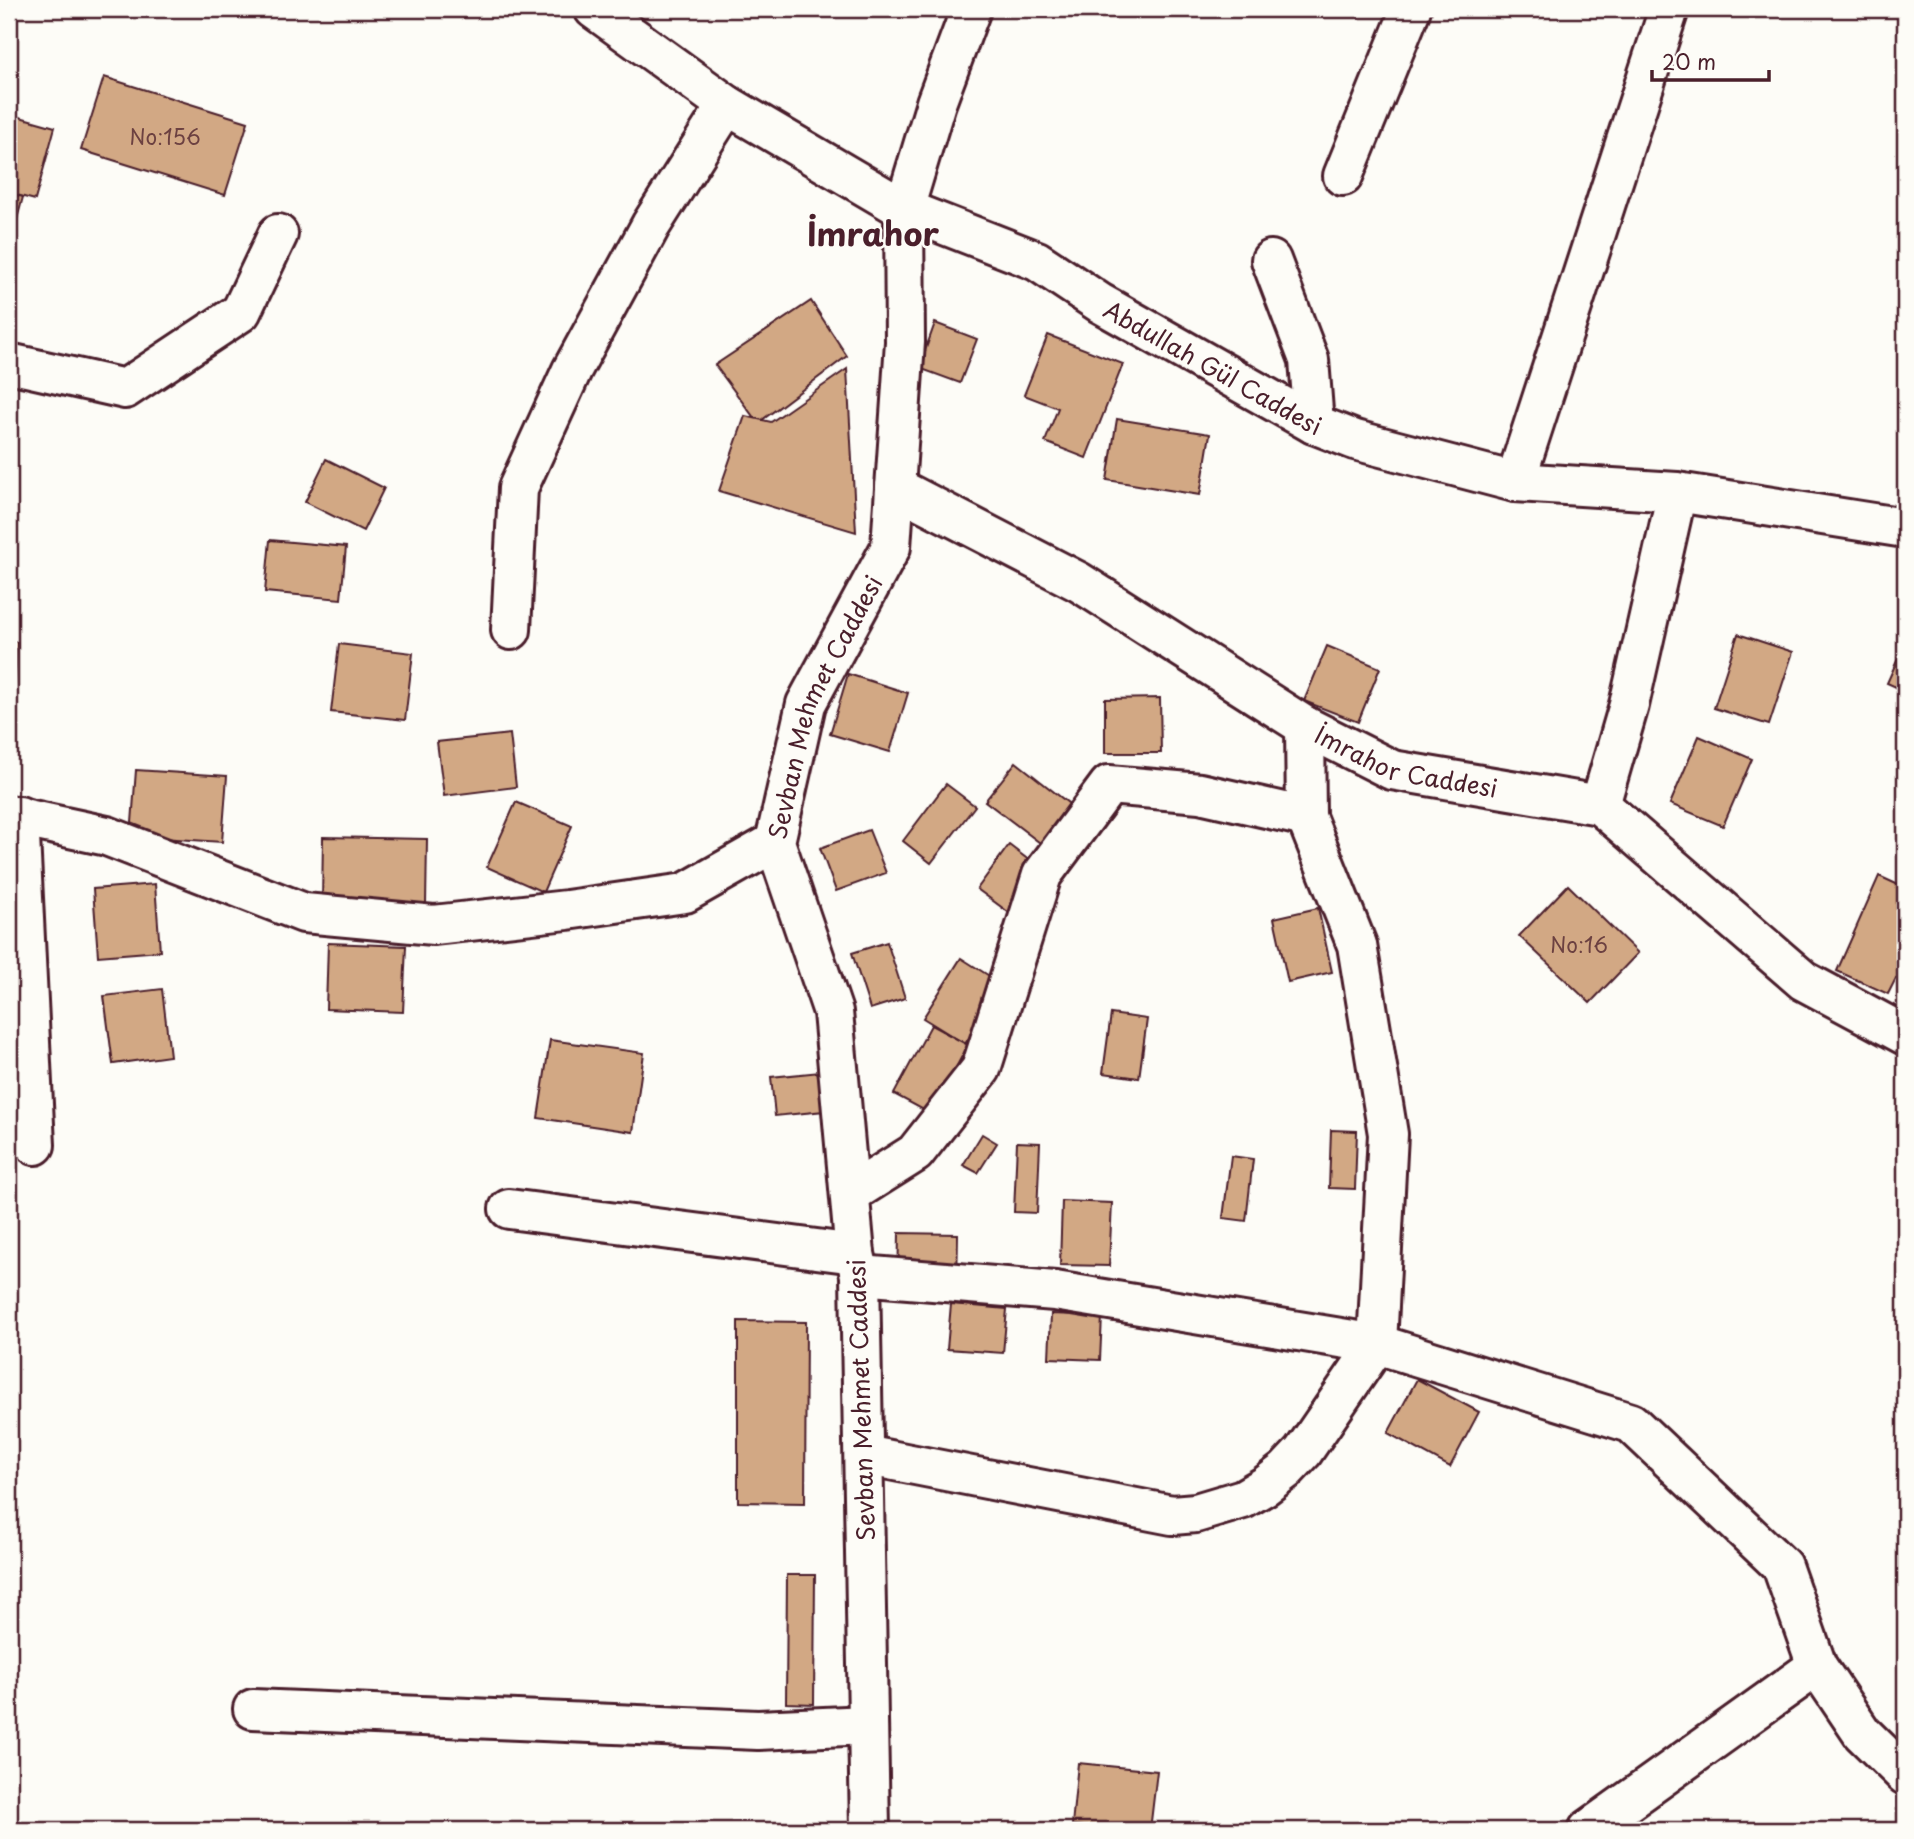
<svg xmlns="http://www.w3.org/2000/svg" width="1914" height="1839" font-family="'Playpen Sans',sans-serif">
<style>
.building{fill:#d2a884;stroke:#4a1f2b;stroke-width:2}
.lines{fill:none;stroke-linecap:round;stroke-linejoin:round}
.minor-casing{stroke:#4a1f2b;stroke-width:44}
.major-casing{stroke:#4a1f2b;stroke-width:44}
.minor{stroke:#fdfcf7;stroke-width:38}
.major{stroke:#fdfcf7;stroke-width:38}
.labels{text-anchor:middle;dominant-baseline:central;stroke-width:5;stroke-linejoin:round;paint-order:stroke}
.number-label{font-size:21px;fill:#6c4141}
.street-label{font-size:24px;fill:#4a1f2b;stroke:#fdfcf7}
.district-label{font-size:32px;font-weight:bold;fill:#4a1f2b;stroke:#fdfcf7}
</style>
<rect width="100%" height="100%" fill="#fdfcf7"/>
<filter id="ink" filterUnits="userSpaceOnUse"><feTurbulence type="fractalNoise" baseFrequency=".0143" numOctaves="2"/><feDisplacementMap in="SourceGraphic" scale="14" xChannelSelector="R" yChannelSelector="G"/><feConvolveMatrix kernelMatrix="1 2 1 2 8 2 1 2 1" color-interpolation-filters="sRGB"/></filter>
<g filter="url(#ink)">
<g class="building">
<polygon points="9,9 15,9 9,46"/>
<polygon points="104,77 248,122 225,195 81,150"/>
<polygon points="9,114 55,127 35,200 9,193"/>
<polygon points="9,193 23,197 9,249"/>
<polygon points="811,301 847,356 758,423 715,365"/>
<polygon points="935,323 977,339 960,383 919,368"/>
<polygon points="1048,335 1123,364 1086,458 1045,442 1058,408 1024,395"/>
<polygon points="847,369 856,532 719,491 745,416 771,422"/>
<polygon points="1117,419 1210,434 1200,495 1107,480"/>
<polygon points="326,459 384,488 363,531 305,502"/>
<polygon points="270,540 346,547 341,599 265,592"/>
<polygon points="1738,634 1793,652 1769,725 1714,708"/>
<polygon points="9,642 17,642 13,735 9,734"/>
<polygon points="1905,643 1905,691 1887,683"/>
<polygon points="339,644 413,653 405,720 331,712"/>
<polygon points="1327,646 1380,668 1358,722 1304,701"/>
<polygon points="848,674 908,693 890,752 830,734"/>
<polygon points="1160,698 1161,753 1105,753 1105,699"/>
<polygon points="510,734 516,787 444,796 437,742"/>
<polygon points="1699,736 1752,759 1723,826 1670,804"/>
<polygon points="1016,762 1082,814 1052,852 985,801"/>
<polygon points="136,770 227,776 222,842 131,836"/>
<polygon points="946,784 975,806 931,863 903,841"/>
<polygon points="516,802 572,826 543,892 487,867"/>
<polygon points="869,830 886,873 836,891 820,848"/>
<polygon points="323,837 427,839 426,905 322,903"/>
<polygon points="1009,845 1051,877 1019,920 977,889"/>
<polygon points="1879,876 1905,888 1905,982 1896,978 1888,994 1837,971"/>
<polygon points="155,884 160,951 98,956 93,889"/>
<polygon points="1568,885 1638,953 1590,1003 1519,936"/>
<polygon points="1318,908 1332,972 1288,982 1274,918"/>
<polygon points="887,942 905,998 870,1009 852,953"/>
<polygon points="328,943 406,946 403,1012 326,1009"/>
<polygon points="961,958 1002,984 965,1044 923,1018"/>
<polygon points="162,989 170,1056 113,1064 104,996"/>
<polygon points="1111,1014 1147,1019 1139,1078 1103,1073"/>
<polygon points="931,1025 968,1045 931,1114 894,1094"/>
<polygon points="550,1040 644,1053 633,1132 538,1118"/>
<polygon points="820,1072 824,1111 775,1116 771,1077"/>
<polygon points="1331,1130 1357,1131 1355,1189 1329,1188"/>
<polygon points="982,1134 997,1143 978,1173 963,1165"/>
<polygon points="1017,1142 1040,1143 1037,1213 1014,1212"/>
<polygon points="1231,1156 1253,1159 1246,1221 1223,1218"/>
<polygon points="1062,1201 1112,1203 1109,1266 1060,1265"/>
<polygon points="899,1233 958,1234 957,1288 898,1287"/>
<polygon points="951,1304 1007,1309 1003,1353 947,1349"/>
<polygon points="1051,1314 1102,1316 1100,1360 1049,1358"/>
<polygon points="738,1321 806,1322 805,1503 738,1502"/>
<polygon points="1417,1379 1479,1412 1450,1467 1388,1433"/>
<polygon points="787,1575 815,1575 814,1704 786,1703"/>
<polygon points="1078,1763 1157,1771 1150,1830 1128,1830 1072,1825"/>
</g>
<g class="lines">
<defs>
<g id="minor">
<path id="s1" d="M594,9L727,105L904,209L1037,261L1100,303L1314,424L1355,440L1515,482L1677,492L1905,528"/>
<polyline points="1343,176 1411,9"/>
<polyline points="1271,260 1309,360 1314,424"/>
<polyline points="9,363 125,389 241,312 278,234"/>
<polyline points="1515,482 1669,9"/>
<path id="s2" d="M895,487L1079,582L1305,726L1392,770L1600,805L1804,981L1905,1035"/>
<polyline points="511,630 518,488 572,370 651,225 727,105"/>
<polyline points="1600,805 1629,705 1677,492"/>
<polyline points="9,815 107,836 304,913 434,925 567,910 685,893 775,842"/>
<polyline points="19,816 35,1145"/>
<polyline points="850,1194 915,1153 981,1069 1042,875 1109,785 1200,793 1306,817"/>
<polyline points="509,1209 855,1254"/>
<polyline points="860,1275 1055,1291 1377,1344 1631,1423 1782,1566 1817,1666 1862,1733 1905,1775"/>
<polyline points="864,1455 1172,1515 1196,1513 1243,1499 1265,1486 1286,1470 1303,1452 1377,1344 1388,1134 1357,945 1306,817 1305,726"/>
<polyline points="253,1709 758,1730 868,1725"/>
<polyline points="1588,1830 1817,1666"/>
</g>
<g id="major">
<path id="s3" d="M870,1830L860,1275L855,1254L833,1012L775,842L806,704L891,547L905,342L904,209L936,103L971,9"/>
</g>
</defs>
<use href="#minor" class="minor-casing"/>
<use href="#major" class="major-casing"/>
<use href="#minor" class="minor"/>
<use href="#major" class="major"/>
</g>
</g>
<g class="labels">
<g class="number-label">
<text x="165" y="136">No:156</text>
<text x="1579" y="944">No:16</text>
</g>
<g class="street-label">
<text stroke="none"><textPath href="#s1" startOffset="718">Abdullah Gül Caddesi</textPath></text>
<text stroke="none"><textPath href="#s3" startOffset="1144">Sevban Mehmet Caddesi</textPath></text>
<text stroke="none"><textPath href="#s2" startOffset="584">İmrahor Caddesi</textPath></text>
<text transform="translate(860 1400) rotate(-92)">Sevban Mehmet Caddesi</text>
</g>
<g class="district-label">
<text x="873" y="233">İmrahor</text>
</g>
</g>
<rect width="1914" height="1839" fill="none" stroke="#fdfcf7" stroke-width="35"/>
<rect x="18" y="18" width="1879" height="1804" fill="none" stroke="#4a1f2b" stroke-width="2.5" filter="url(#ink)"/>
<path d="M1652 70v10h117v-10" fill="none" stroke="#4a1f2b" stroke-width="3.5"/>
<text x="1662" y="70" font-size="21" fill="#4a1f2b" stroke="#fdfcf7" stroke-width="5" paint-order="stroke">20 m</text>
</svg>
